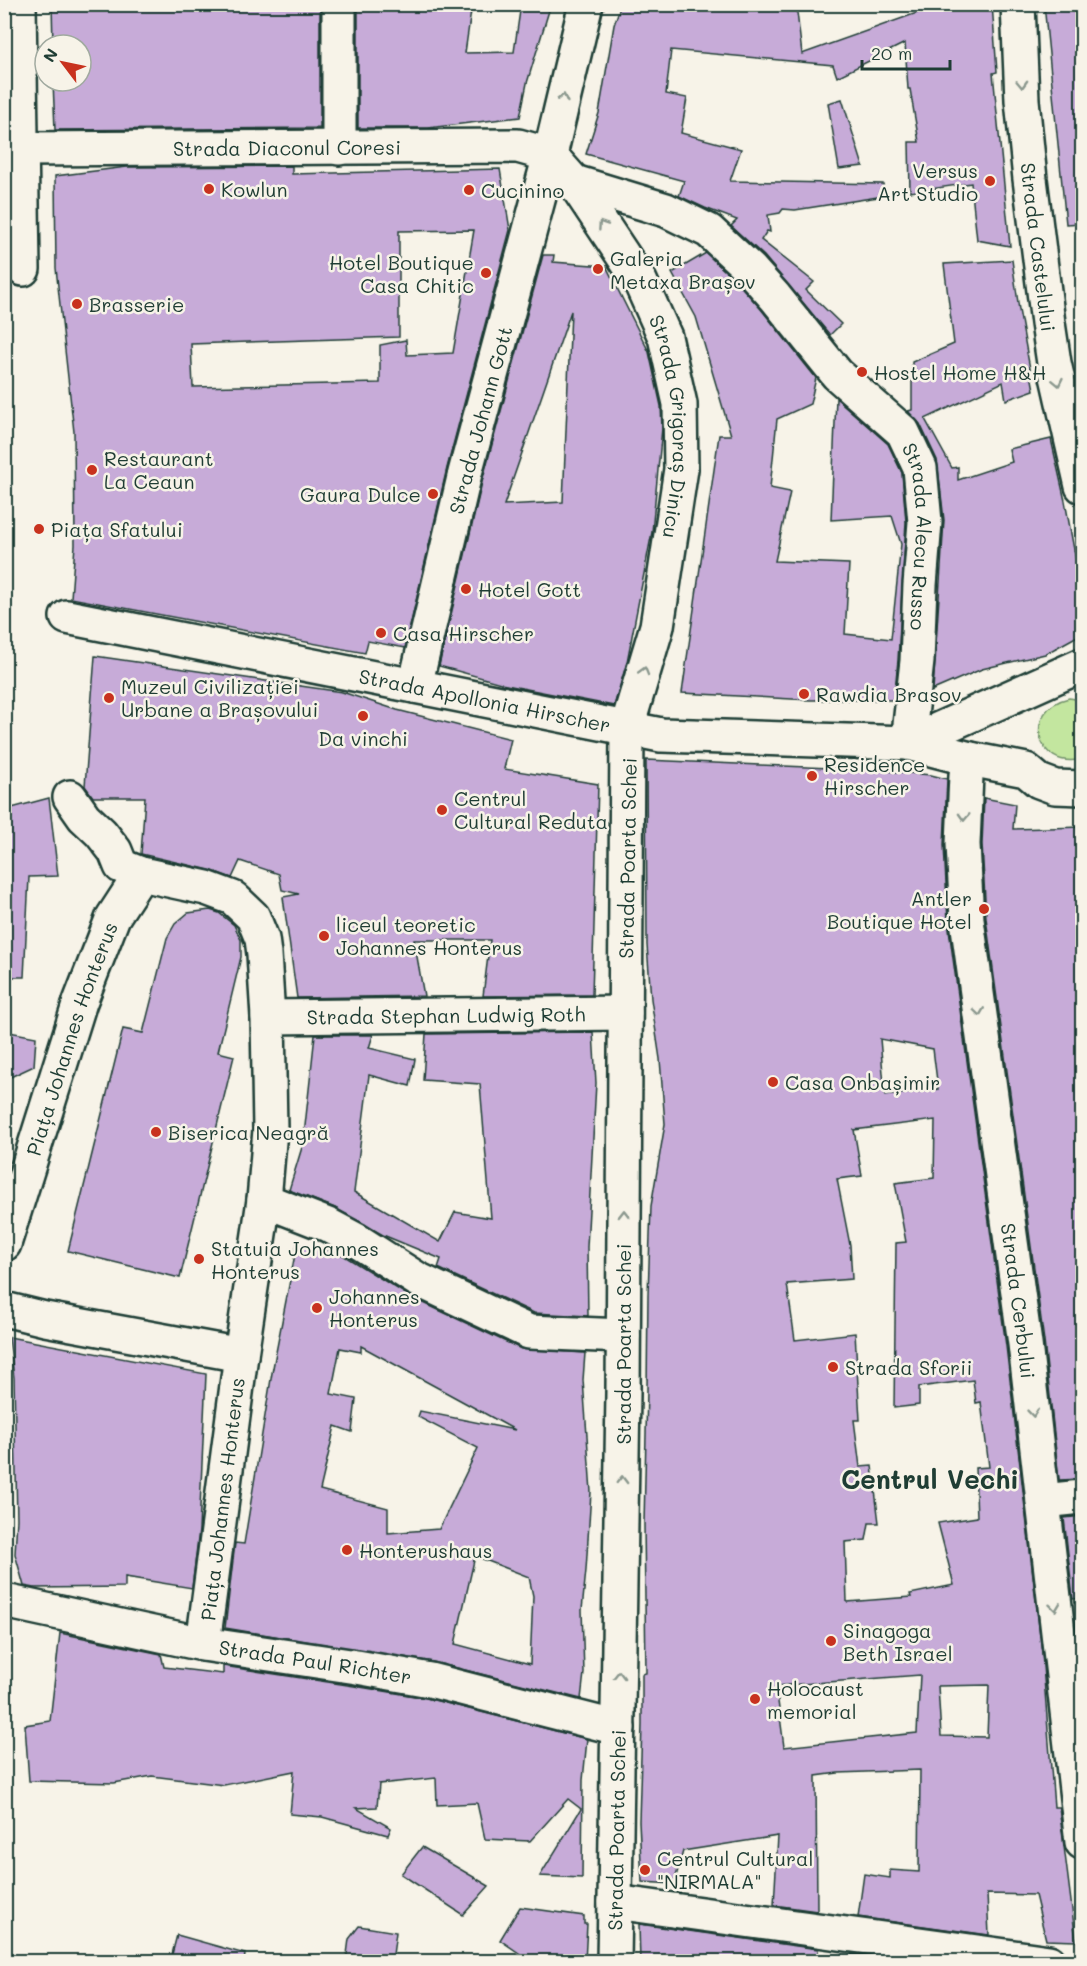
<svg xmlns="http://www.w3.org/2000/svg" width="1087" height="1966" font-family="Mali,sans-serif">
<style>
.green{fill:#c3e69f;stroke:#71926a;stroke-width:1.5}
.building{fill:#c7abd8;stroke:#1f3d34;stroke-width:1.5;fill-rule:evenodd}
.lines{fill:none;stroke-linecap:round;stroke-linejoin:round}
.street-casing{stroke:#1f3d34;stroke-width:38}
.secondary-casing{stroke:#1f3d34;stroke-width:38}
.street{stroke:#f7f3e8;stroke-width:33}
.secondary{stroke:#f7f3e8;stroke-width:33}
.oneway{stroke:#8b988e}
.poi-dot{fill:#c8321e;stroke:#f7f3e8;stroke-width:2}
.labels{text-anchor:middle;dominant-baseline:central;stroke-width:5;stroke-linejoin:round;paint-order:stroke}
.street-label{font-size:20px;fill:#1f3d34;stroke:#f7f3e8}
.poi-label{font-size:20px;fill:#1f3d34;stroke:#f7f3e8;text-anchor:start}
.district-label{font-size:26px;font-weight:bold;fill:#1f3d34;stroke:#f7f3e8}
</style>
<rect width="100%" height="100%" fill="#f7f3e8"/>
<filter id="ink" filterUnits="userSpaceOnUse"><feTurbulence type="fractalNoise" baseFrequency=".0167" numOctaves="2"/><feDisplacementMap in="SourceGraphic" scale="12" xChannelSelector="R" yChannelSelector="G"/><feConvolveMatrix kernelMatrix="1 2 1 2 8 2 1 2 1" color-interpolation-filters="sRGB"/></filter>
<g filter="url(#ink)">
<path class="green" d="M1069,698L1082,700V759C1036,771 1021,709 1069,698Z"/>
<g class="building">
<polygon points="52,4 320,4 320,128 55,130 53,81 81,81 81,45 53,45"/>
<polygon points="358,4 472,4 465,53 514,52 521,4 551,4 527,83 520,117 428,128 358,128"/>
<polygon points="621,4 796,4 802,54 942,4 992,4 997,72 993,73 1010,246 977,240 971,183 910,192 909,142 919,142 910,89 908,89 905,43 837,77 833,65 671,50 666,94 687,98 681,133 741,149 730,181 883,184 884,196 795,210 783,209 780,213 768,215 770,232 767,231 761,240 814,282 806,290 841,324 830,335 764,256 731,226 737,220 705,208 679,196 684,181 586,154 599,113 614,25"/>
<polygon points="1044,4 1083,4 1083,223 1066,224"/>
<polygon points="842,99 863,166 839,169 828,103"/>
<path d="M292,166V174L500,169L510,230L447,468L405,648L368,641L365,653L71,598L75,545L74,432L56,268L55,176L127,167ZM474,230L453,353L407,355L406,340L380,345V383L193,387L191,344L399,337V231Z"/>
<polygon points="706,253 737,282 761,309 816,378 810,404 777,419 770,488 790,492 775,561 849,564 845,634 891,639 901,544 892,516 831,520 836,398 888,444 902,473 906,522 898,660 894,700 810,700 682,693 719,435 731,435 696,317 672,273"/>
<path d="M543,255H554L553,262L606,266L649,352L661,406L662,428L652,532L627,662L614,706L501,684V683L439,666L483,478ZM571,311L563,502L504,505Z"/>
<polygon points="1012,260 1019,310 1034,390 1006,400 1003,382 925,419 952,468 958,467 958,480 1012,462 1009,449 1051,439 1065,501 1083,598 1083,633 1045,654 982,669 933,690 944,520 937,460 920,424 908,411 912,410 912,362 954,344 944,264"/>
<polygon points="95,656 342,692 397,710 511,739 504,769 598,784 592,995 483,996 490,940 414,940 424,996 297,998 283,897 299,894 282,890 279,874 240,861 232,878 210,870 141,854 145,797 93,797 85,786"/>
<path d="M646,760L876,770L931,775L947,779L944,845L948,922L1006,1346L1042,1653L1054,1807H1059L1076,1941L1046,1940L1035,1895L987,1894L989,1935L858,1917L864,1874L890,1878V1870L919,1872L920,1770L838,1773L816,1776L817,1911L774,1905L778,1836L683,1851L674,1884L642,1882L639,1821L642,1725V1674L646,1673L644,1524L647,1390L648,1295L651,1206L665,1124L660,1059L651,999L647,945ZM880,1039L933,1049L938,1089L885,1096ZM935,1120L934,1178L895,1183L906,1242L896,1243L894,1408L919,1405V1387L973,1380L976,1403L981,1402L989,1467L975,1468L977,1517L938,1523L954,1585L910,1594L911,1597L847,1602L845,1542L866,1540L869,1523H879L872,1466L860,1467L854,1420H860L855,1333L795,1340L787,1284L852,1279L850,1245L837,1179L862,1176L854,1130ZM920,1675L917,1733L784,1747L776,1686ZM989,1685L987,1737L941,1736L938,1686Z"/>
<polygon points="49,798 58,876 29,877 24,977 4,977 4,810"/>
<polygon points="984,798 1015,804 1013,829 1083,827 1083,1479 1059,1480 1044,1341 986,918 982,844"/>
<polygon points="210,910 219,913 234,925 241,940 241,957 218,1052 234,1056 180,1278 68,1251 123,1029 143,1033 167,938 175,924 188,913"/>
<polygon points="4,1031 36,1037 34,1066 4,1080"/>
<polygon points="593,1032 596,1083 587,1247 588,1316 534,1313 438,1268 441,1259 383,1235 335,1208 289,1190 303,1144 315,1035 373,1035 369,1048 415,1059 410,1086 369,1075 354,1192 440,1242 455,1212 491,1218 480,1084 423,1080 426,1034"/>
<path d="M297,1244L338,1252L409,1296L521,1349L585,1353L583,1380L591,1492L586,1570L582,1610L584,1673L581,1699L433,1662L225,1628L235,1543L244,1544L272,1373ZM361,1346L515,1430L420,1411L418,1417L478,1448L439,1529L388,1533V1508L320,1490L335,1426L352,1432L356,1399L331,1394L340,1348L361,1352ZM475,1556L529,1577L533,1596L530,1664L455,1644Z"/>
<polygon points="9,1337 206,1374 199,1530 192,1588 125,1577 125,1587 35,1588 24,1586 15,1554 17,1519 14,1378"/>
<polygon points="1083,1516 1083,1598 1073,1599 1064,1518"/>
<polygon points="60,1633 161,1654 164,1667 223,1674 223,1666 354,1686 426,1698 587,1739 583,1780 582,1878 540,1876 581,1809 568,1799 530,1841 485,1839 477,1803 437,1805 436,1778 379,1784 377,1807 356,1808 391,1828 388,1835 322,1817 290,1814 294,1771 224,1785 152,1776 114,1783 29,1781 25,1725 50,1721"/>
<polygon points="422,1847 489,1886 463,1915 401,1874"/>
<polygon points="520,1907 584,1916 584,1924 587,1924 585,1962 532,1962 500,1940"/>
<polygon points="639,1924 818,1949 818,1962 640,1962"/>
<polygon points="359,1926 396,1932 392,1962 346,1962 349,1939"/>
<polygon points="177,1935 245,1954 244,1962 170,1962"/>
<polygon points="852,1954 908,1962 851,1962"/>
</g>
<g class="lines">
<defs>
<g id="street">
<polyline points="19,4 23,269"/>
<polyline points="339,4 339,148"/>
<path id="s1" d="M1018,4L1022,100L1030,179L1048,323L1054,363L1082,486"/>
<path id="s2" d="M21,149L518,146L550,155L465,473L415,686"/>
<path id="s3" d="M574,182L666,210L709,231L750,269L775,297L837,374L903,432L920,468L925,522L920,585L917,661L908,743"/>
<path id="s4" d="M67,617L661,735L908,743L970,759L1026,770L1039,781L1055,787L1082,788"/>
<polyline points="908,743 1082,665"/>
<path id="s5" d="M970,759L966,775L963,844L967,920L1025,1344L1082,1842"/>
<polyline points="70,797 84,817 101,833 115,851 121,866 141,874 206,888 233,898 253,917 262,939 264,954 268,1017 270,1130 264,1200 241,1355 203,1644"/>
<path id="s6" d="M268,1017L625,1013"/>
<polyline points="264,1200 328,1225 356,1240 417,1279 529,1332 623,1336"/>
<path id="s7" d="M4,1244L80,1002L113,917L141,874"/>
<polyline points="4,1309 45,1319 241,1355"/>
<polyline points="1043,1501 1082,1497"/>
<path id="s8" d="M9,1602L203,1644L357,1667L430,1680L618,1728"/>
<polyline points="615,1902 1049,1962"/>
</g>
<g id="secondary">
<path id="s9" d="M586,4L550,155L574,182L640,281L665,337L680,404L681,469L657,626L627,727L623,1393L614,1962"/>
</g>
</defs>
<use href="#street" class="street-casing"/>
<use href="#secondary" class="secondary-casing"/>
<use href="#street" class="street"/>
<use href="#secondary" class="secondary"/>
</g>
<defs><path id="oneway-chevron" d="M-2-3.5L2.5 0L-2 3.5" fill="none" stroke-width="1.6" stroke-linecap="round" stroke-linejoin="round" transform="scale(1.5)"/></defs>
<g class="oneway">
<use href="#oneway-chevron" transform="translate(1022 84) rotate(88)"/>
<use href="#oneway-chevron" transform="translate(563 98) rotate(-77)"/>
<use href="#oneway-chevron" transform="translate(602 225) rotate(-124)"/>
<use href="#oneway-chevron" transform="translate(1058 382) rotate(78)"/>
<use href="#oneway-chevron" transform="translate(644 671) rotate(-74)"/>
<use href="#oneway-chevron" transform="translate(964 817) rotate(92)"/>
<use href="#oneway-chevron" transform="translate(979 1012) rotate(82)"/>
<use href="#oneway-chevron" transform="translate(624 1214) rotate(-90)"/>
<use href="#oneway-chevron" transform="translate(1033 1413) rotate(84)"/>
<use href="#oneway-chevron" transform="translate(622 1480) rotate(-89)"/>
<use href="#oneway-chevron" transform="translate(1055 1607) rotate(83)"/>
<use href="#oneway-chevron" transform="translate(619 1675) rotate(-89)"/>
</g>
</g>
<g class="poi-dot">
<circle cx="990" cy="181" r="6"/>
<circle cx="209" cy="189" r="6"/>
<circle cx="469" cy="190" r="6"/>
<circle cx="598" cy="269" r="6"/>
<circle cx="486" cy="273" r="6"/>
<circle cx="77" cy="304" r="6"/>
<circle cx="862" cy="372" r="6"/>
<circle cx="92" cy="470" r="6"/>
<circle cx="433" cy="494" r="6"/>
<circle cx="39" cy="529" r="6"/>
<circle cx="466" cy="589" r="6"/>
<circle cx="381" cy="633" r="6"/>
<circle cx="804" cy="694" r="6"/>
<circle cx="109" cy="698" r="6"/>
<circle cx="363" cy="716" r="6"/>
<circle cx="812" cy="776" r="6"/>
<circle cx="442" cy="810" r="6"/>
<circle cx="984" cy="909" r="6"/>
<circle cx="324" cy="936" r="6"/>
<circle cx="773" cy="1082" r="6"/>
<circle cx="156" cy="1132" r="6"/>
<circle cx="199" cy="1259" r="6"/>
<circle cx="317" cy="1308" r="6"/>
<circle cx="833" cy="1367" r="6"/>
<circle cx="347" cy="1550" r="6"/>
<circle cx="831" cy="1641" r="6"/>
<circle cx="755" cy="1699" r="6"/>
<circle cx="645" cy="1870" r="6"/>
</g>
<g class="labels">
<g class="street-label">
<text stroke="none"><textPath href="#s2" startOffset="266">Strada Diaconul Coresi</textPath></text>
<text stroke="none"><textPath href="#s1" startOffset="244">Strada Castelului</textPath></text>
<text transform="translate(480 420) rotate(-75)">Strada Johann Gott</text>
<text stroke="none"><textPath href="#s9" startOffset="462">Strada Grigoraș Dinicu</textPath></text>
<text stroke="none"><textPath href="#s3" startOffset="532">Strada Alecu Russo</textPath></text>
<text stroke="none"><textPath href="#s4" startOffset="426">Strada Apollonia Hirscher</textPath></text>
<text transform="translate(627 858) rotate(-89)">Strada Poarta Schei</text>
<text stroke="none"><textPath href="#s6" startOffset="178">Strada Stephan Ludwig Roth</textPath></text>
<text stroke="none"><textPath href="#s7" startOffset="216">Piața Johannes Honterus</textPath></text>
<text stroke="none"><textPath href="#s5" startOffset="546">Strada Cerbului</textPath></text>
<text transform="translate(623 1344) rotate(-90)">Strada Poarta Schei</text>
<text transform="translate(222 1499) rotate(-83)">Piața Johannes Honterus</text>
<text stroke="none"><textPath href="#s8" startOffset="312">Strada Paul Richter</textPath></text>
<text transform="translate(616 1830) rotate(-89)">Strada Poarta Schei</text>
</g>
<g class="poi-label">
<text x="978" y="170" text-anchor="end">Versus<tspan x="978" dy="23">Art Studio</tspan></text>
<text x="221" y="189">Kowlun</text>
<text x="481" y="190">Cucinino</text>
<text x="610" y="258">Galeria<tspan x="610" dy="23">Metaxa Brașov</tspan></text>
<text x="474" y="262" text-anchor="end">Hotel Boutique<tspan x="474" dy="23">Casa Chitic</tspan></text>
<text x="89" y="304">Brasserie</text>
<text x="874" y="372">Hostel Home H&amp;H</text>
<text x="104" y="458">Restaurant<tspan x="104" dy="23">La Ceaun</tspan></text>
<text x="421" y="494" text-anchor="end">Gaura Dulce</text>
<text x="51" y="529">Piața Sfatului</text>
<text x="478" y="589">Hotel Gott</text>
<text x="393" y="633">Casa Hirscher</text>
<text x="121" y="686">Muzeul Civilizației<tspan x="121" dy="23">Urbane a Brașovului</tspan></text>
<text x="816" y="694">Rawdia Brasov</text>
<text x="363" y="738" text-anchor="middle">Da vinchi</text>
<text x="824" y="764">Residence<tspan x="824" dy="23">Hirscher</tspan></text>
<text x="454" y="798">Centrul<tspan x="454" dy="23">Cultural Reduta</tspan></text>
<text x="972" y="898" text-anchor="end">Antler<tspan x="972" dy="23">Boutique Hotel</tspan></text>
<text x="336" y="924">liceul teoretic<tspan x="336" dy="23">Johannes Honterus</tspan></text>
<text x="785" y="1082">Casa Onbașimir</text>
<text x="168" y="1132">Biserica Neagră</text>
<text x="211" y="1248">Statuia Johannes<tspan x="211" dy="23">Honterus</tspan></text>
<text x="329" y="1296">Johannes<tspan x="329" dy="23">Honterus</tspan></text>
<text x="845" y="1367">Strada Sforii</text>
<text x="359" y="1550">Honterushaus</text>
<text x="843" y="1630">Sinagoga<tspan x="843" dy="23">Beth Israel</tspan></text>
<text x="767" y="1688">Holocaust<tspan x="767" dy="23">memorial</tspan></text>
<text x="657" y="1858">Centrul Cultural<tspan x="657" dy="23">"NIRMALA"</tspan></text>
</g>
<g class="district-label">
<text x="930" y="1479">Centrul Vechi</text>
</g>
</g>
<rect width="1087" height="1966" fill="none" stroke="#f7f3e8" stroke-width="24"/>
<rect x="12" y="12" width="1063" height="1942" fill="none" stroke="#1f3d34" stroke-width="2" filter="url(#ink)"/>
<g transform="translate(63 63) rotate(302)"><circle r="28" fill="#f7f3e8" stroke="#a1aaa0" stroke-width="1.5"/>
<path d="M0-4.5L10 22L0 15L-10 22Z" fill="#c8321e"/>
<text y="-9" font-size="16" font-weight="bold" text-anchor="middle" fill="#1f3d34">N</text>
</g>
<path d="M862 60v9h88v-9" fill="none" stroke="#1f3d34" stroke-width="3"/>
<text x="871" y="60" font-size="18" fill="#1f3d34" stroke="#f7f3e8" stroke-width="4.5" paint-order="stroke">20 m</text>
</svg>
